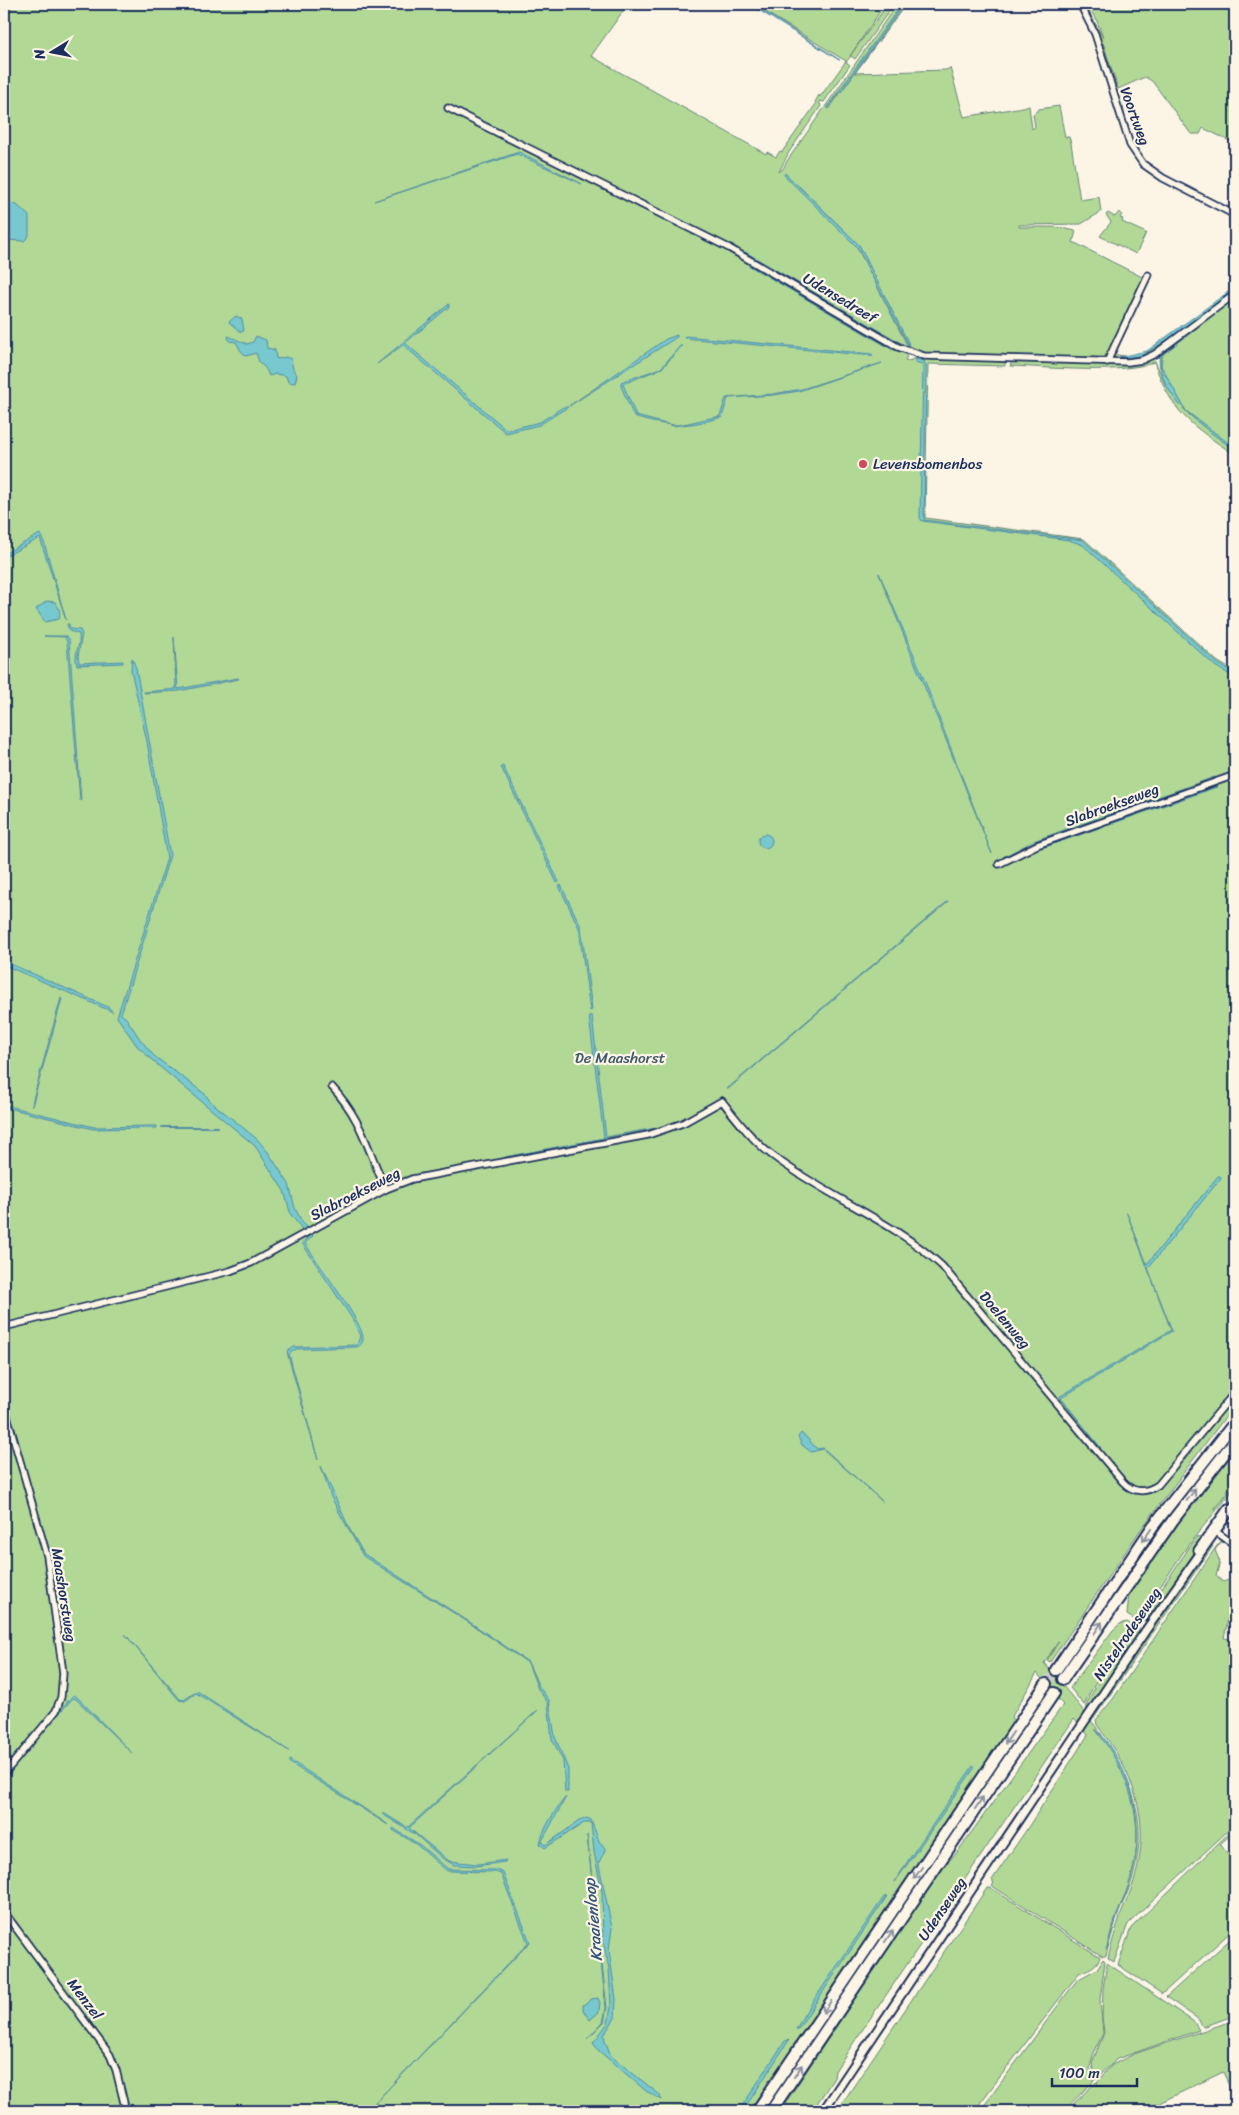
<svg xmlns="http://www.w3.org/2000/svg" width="1239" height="2115" font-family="Sriracha,sans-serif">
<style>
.green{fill:#b1d995;stroke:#66847a;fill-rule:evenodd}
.water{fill:#77c8cf;stroke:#528ba2}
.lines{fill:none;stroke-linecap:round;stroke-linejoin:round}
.stream{stroke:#528ba2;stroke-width:2}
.motorway-tunnel{stroke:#cfcdca;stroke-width:10;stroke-dasharray:10 5;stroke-linecap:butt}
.minor-casing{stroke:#1b2f5e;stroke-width:9}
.tertiary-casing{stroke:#1b2f5e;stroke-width:11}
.motorway-casing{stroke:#1b2f5e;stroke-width:14}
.minor{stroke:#fcf5e5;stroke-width:5.5}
.tertiary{stroke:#fcf5e5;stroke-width:7}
.motorway{stroke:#fcf5e5;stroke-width:10}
.oneway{stroke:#8c92a2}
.poi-dot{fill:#d1495b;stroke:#fcf5e5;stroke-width:2}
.labels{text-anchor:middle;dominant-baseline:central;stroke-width:4.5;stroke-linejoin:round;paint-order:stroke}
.street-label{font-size:15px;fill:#1b2f5e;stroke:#fcf5e5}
.poi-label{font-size:15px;fill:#1b2f5e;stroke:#fcf5e5;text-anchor:start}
.park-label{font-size:15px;fill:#405a6c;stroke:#fcf5e5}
.water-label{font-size:16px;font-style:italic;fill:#32557a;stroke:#fcf5e5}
</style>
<rect width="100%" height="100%" fill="#fcf5e5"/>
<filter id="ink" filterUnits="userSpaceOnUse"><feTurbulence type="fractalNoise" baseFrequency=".02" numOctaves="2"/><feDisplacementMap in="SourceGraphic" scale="10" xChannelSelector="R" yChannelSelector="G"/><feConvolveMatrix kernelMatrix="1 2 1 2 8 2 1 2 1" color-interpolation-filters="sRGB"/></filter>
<g filter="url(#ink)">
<g class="green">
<path d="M4,4H628L591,56L766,154L767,152L776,157L780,151L782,152L816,104L815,102L819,95L820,97L846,61L752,4H885L850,56L888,4H894L855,59L851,56L846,62L850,65L824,102L819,101L821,106L789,152L779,172L783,169L787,161L897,4H902L828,106L829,109L904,4H906L855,73L946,70L950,68L964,117L1029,106L1032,129L1035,127L1033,114L1039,109L1059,106L1065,137H1069L1071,143L1080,200L1099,197L1101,212L1081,224L1019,225V227H1055L1076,231L1073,242L1144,278L1104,360L930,355L904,352L907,356L905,360L908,361L919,357L1005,362V366L928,364L925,518L1084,539L1217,661L1235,672V1404L1139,1532L1050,1662L1047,1660L1059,1641L1044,1663C1093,1724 1156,1783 1135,1869C1132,1884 1125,1898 1119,1912C1114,1926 1110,1941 1106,1956H1102L992,1886L994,1883L992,1880L1025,1832L1088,1735L1074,1719L848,2051L835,2071L834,2078L812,2111H780L941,1870L958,1851L1063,1705L1037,1673L1011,1718L1014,1720L749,2111H4ZM799,186L859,245L909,346L908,347L903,337L857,247Z"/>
<path d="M1082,4H1085L1103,38L1097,21L1087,4H1235V141L1234,143L1203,128L1200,134H1191L1152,81L1145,77L1118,89L1103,43L1122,108L1123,107C1125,117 1127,141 1137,147L1135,148L1132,143L1095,26Z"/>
<polygon points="1119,212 1122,214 1120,218 1123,219 1122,222 1146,233 1136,254 1100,236 1111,222 1106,215 1108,213 1115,217"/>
<polygon points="1235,289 1235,292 1158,350 1141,358 1131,360 1112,361 1111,358 1112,354 1124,356 1120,358 1137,356 1151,350"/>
<path d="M1235,296V448L1186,411L1161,366L1162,355L1198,327L1160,355C1157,398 1205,428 1235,450V455C1190,424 1173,415 1154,362C1123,375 1046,367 1010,366L1012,361L1120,364L1151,357L1155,361L1166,386L1167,385C1162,373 1156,364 1161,352Z"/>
<polygon points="1235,1451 1235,1480 1214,1510 1235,1484 1235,1488 1188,1545 1148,1605 1141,1621 1137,1621 1127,1615 1129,1593 1180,1521"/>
<polygon points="1197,1536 1203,1540 1149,1620 1144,1621 1151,1604"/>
<path d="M1223,1539L1226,1541L1225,1543L1221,1542L1215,1550L1220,1562L1216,1576L1223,1582L1231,1579L1235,1582V1606L1231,1605L1224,1638L1235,1640V1824L1128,1924L1114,1962L1108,1958C1112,1943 1116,1928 1121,1914C1126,1902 1131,1891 1135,1878C1152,1819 1133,1772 1097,1725L1096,1720L1113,1699L1216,1547Z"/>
<polygon points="1209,1544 1213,1546 1094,1718 1092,1716"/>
<path d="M1127,1622L1136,1627C1116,1650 1097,1677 1084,1705L1070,1688L1113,1630L1120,1624Z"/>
<path d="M1139,1629L1142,1631L1088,1711L1085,1707C1099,1678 1117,1652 1139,1629Z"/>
<polygon points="1235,1827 1235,1831 1220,1844 1235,1863 1235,1928 1162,1994 1118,1965 1131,1928"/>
<path d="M987,1888H991L1100,1957C1097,1967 1088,1969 1079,1973L974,2111H847L841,2105Z"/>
<polygon points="1235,1935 1235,2015 1203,2027 1198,2019 1166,1997"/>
<polygon points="1103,1959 1105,1961 1100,1999 1103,2033 1093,2055 1090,2068 1094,2081 1063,2111 980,2111 1077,1980 1097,1969"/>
<polygon points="1107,1963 1194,2022 1199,2030 1117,2059 1095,2080 1092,2063 1104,2033 1102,2017 1103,1989"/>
<polygon points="1235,2020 1235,2098 1223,2072 1153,2106 1156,2111 1066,2111 1096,2082 1098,2084 1097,2082 1112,2065 1134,2054"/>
</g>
<g class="water">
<polygon points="749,4 752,4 840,60 839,60"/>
<polygon points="902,4 904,4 828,109 828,106"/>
<polygon points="519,152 582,184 517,154 374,201"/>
<polygon points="785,173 859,245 908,342 909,347 857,247 784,175"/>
<polygon points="4,201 17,205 29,216 29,236 24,241 4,240"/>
<polygon points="745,252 903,344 901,344"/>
<polygon points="748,265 891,347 893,350"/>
<path d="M1235,287C1227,299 1156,349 1142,355C1135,357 1126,358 1119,357L1147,351Z"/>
<polygon points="449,304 449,307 405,343 507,430 540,422 563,407 568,407 539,425 506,433 403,345 377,364"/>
<polygon points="236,316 242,319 244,331 240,332 229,322"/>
<path d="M1198,327L1162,355L1161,366L1186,411L1235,448V450C1206,429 1156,397 1160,355Z"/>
<polygon points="677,335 677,337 569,406 666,339"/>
<polygon points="228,336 247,344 253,342 256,336 266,340 267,348 275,350 276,358 278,359 286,357 291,359 293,369 297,375 295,383 288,382 286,376 276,374 269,376 266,369 259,362 256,353 246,356 241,351 236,342 229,341"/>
<polygon points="685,336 872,354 873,356 684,338"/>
<path d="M680,346H682L662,368L623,384L636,416L674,426L720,416L726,398L773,394L802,389L882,363L799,391L774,395L728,398L722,417C689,427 668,428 634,417L621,386V382L661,368Z"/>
<polygon points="916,359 924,361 926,366 924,520 1083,540 1217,663 1235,674 1235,678 1215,666 1083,545 1069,540 922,521 920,518 923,367 922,364 915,362"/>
<polygon points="40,534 44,542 66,620 40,538 4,557 4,554"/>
<polygon points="879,573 920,669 992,854 879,574"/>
<path d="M47,601L55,602C59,608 61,612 59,619L45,622L36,609Z"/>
<path d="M67,624H69L70,629L80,630L82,634L78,656L79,663L123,661V663L77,665C73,655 81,644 79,634L69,631Z"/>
<polygon points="44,636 66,636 69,639 81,800 80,801 67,642 65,637"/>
<polygon points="174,637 178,689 238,678 239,679 179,691 144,693 144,692 176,689"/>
<polygon points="132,658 136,668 170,855 121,1014 126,1018 140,1039 154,1056 205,1094 210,1101 257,1139 268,1152 289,1184 295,1208 302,1222 310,1230 302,1229 291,1215 284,1191 255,1146 154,1062 137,1046 117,1017 167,858 147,742 131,670"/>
<polygon points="503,766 559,882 557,883 501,767"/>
<polygon points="1215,777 1036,841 1003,857 1036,840"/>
<polygon points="1217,785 1217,787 1042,848 1065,839"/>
<circle cx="765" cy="841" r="7"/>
<polygon points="561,885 581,927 592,1010 590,1011 579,928 559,886"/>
<polygon points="948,901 948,902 728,1089 727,1089"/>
<polygon points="4,961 108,1007 113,1012 4,965"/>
<polygon points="61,998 62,999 32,1106 33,1099"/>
<polygon points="589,1016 592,1016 606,1137 667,1126 505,1157 604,1138"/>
<polygon points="4,1105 94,1127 152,1126 157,1126 157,1128 93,1129 4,1107"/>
<polygon points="1218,1176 1220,1176 1221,1178 1148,1268 1172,1331 1061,1398 1101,1448 1059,1397 1171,1330 1126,1211 1147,1264"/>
<path d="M312,1233L313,1236L305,1243C316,1262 363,1322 363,1338C363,1343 361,1345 357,1347L296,1349L289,1354L318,1460L287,1352L294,1347L357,1345L360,1336L353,1320L302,1243Z"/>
<polygon points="801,1433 807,1438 817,1449 823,1448 883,1502 823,1449 811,1452 802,1445 798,1437"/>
<polygon points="321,1466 350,1530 364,1554 474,1625 528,1662 539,1687 549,1700 555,1737 568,1769 568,1792 565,1792 563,1761 552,1739 548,1703 538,1689 528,1663 468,1622 363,1556 331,1497"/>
<polygon points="125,1634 180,1699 184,1700 197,1691 289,1751 196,1693 185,1701 179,1700"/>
<polygon points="75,1695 133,1754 76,1699 73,1698 54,1719 71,1697"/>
<polygon points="538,1710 409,1828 449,1861 478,1864 506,1860 505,1862 476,1866 454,1865 442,1858 416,1835 382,1814 385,1814 406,1827 408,1827"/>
<path d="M1095,1729C1104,1736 1113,1751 1119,1762C1139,1799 1142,1841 1130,1881C1126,1894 1121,1905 1116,1917C1112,1928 1110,1940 1106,1950C1113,1925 1123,1902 1131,1878C1147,1823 1129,1772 1095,1729Z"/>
<polygon points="290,1760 386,1823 388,1825 290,1763"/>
<polygon points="973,1766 975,1767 973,1770 895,1882 909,1859"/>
<path d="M566,1797L542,1841L545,1845L547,1844L579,1821L587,1818L591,1820L599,1841L605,1848C605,1855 599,1858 599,1865L612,1928L609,1950L616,1999L615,2018L604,2035L605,2040L611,2056L660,2095L661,2100L646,2091L599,2051L593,2043L608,2023L611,2007L609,1969L603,1940L602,1892L594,1852L591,1823H584L545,1848L540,1844C541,1832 558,1805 566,1797Z"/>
<polygon points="393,1828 420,1845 448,1869 496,1870 503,1873 530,1942 367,2111 528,1943 501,1874 495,1872 447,1871 417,1845 393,1830"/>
<polygon points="587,1835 607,2008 604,2022 587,2039 603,2022 606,2008"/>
<polygon points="887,1896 798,2029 796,2029 805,2013 884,1897"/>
<polygon points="598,1998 600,2003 599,2012 590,2020 583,2010 583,2005 591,1999"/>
<polygon points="789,2040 743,2111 739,2111 785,2041"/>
</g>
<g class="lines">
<polyline class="stream" points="162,1127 218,1127"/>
<polyline class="motorway-tunnel" points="1046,1684 1056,1670"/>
<defs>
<g id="minor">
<polyline points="1080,4 1095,34 1130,145 1143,164 1163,178 1235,215"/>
<polyline points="448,108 729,248 898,347 924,356 1128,362 1142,360 1155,354 1235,294"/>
<polyline points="1231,213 1235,205"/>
<polyline points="1107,362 1148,275"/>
<polyline points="999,864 1037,845 1235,775"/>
<path d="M332,1087C364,1122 367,1150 386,1189"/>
<path d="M4,1327L230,1271L251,1263L386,1189L412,1179L648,1135L683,1123L722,1101C737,1120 754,1142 773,1156C827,1197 892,1220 942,1266L1123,1482C1133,1493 1146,1493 1158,1485L1235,1392"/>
<polyline points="4,1405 47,1556 63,1673 61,1697 56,1711 4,1774"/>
<polyline points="1212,1529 1235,1545"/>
<polyline points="4,1912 110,2055 116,2070 126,2111"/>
</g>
<g id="tertiary">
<polyline points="1198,1550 1228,1508"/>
<polyline points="823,2111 1146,1630 1235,1504"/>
</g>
<g id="motorway">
<polyline points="1056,1670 1153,1526 1235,1422"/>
<polyline points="1063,1679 1173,1520 1235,1440"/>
<polyline points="757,2111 1046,1684"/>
<polyline points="771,2111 1054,1693"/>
</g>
</defs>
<use href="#minor" class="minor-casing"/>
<use href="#tertiary" class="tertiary-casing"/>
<use href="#motorway" class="motorway-casing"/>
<use href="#minor" class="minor"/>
<use href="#tertiary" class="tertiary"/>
<use href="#motorway" class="motorway"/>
</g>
<defs><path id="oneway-shaft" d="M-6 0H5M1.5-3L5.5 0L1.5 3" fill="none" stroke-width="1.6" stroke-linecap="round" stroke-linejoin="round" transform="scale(1.25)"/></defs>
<g class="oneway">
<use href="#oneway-shaft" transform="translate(1191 1495) rotate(-53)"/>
<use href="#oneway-shaft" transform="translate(1147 1535) rotate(124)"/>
<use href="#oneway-shaft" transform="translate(1098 1628) rotate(-56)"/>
<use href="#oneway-shaft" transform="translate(1009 1738) rotate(124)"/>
<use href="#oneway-shaft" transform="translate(979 1803) rotate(-56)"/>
<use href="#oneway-shaft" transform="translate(918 1873) rotate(124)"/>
<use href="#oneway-shaft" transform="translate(889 1936) rotate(-56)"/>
<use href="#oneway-shaft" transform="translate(827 2007) rotate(124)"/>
<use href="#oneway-shaft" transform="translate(798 2071) rotate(-56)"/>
</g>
</g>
<circle class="poi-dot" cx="863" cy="464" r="5"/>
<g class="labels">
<g class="street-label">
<text transform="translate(1135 116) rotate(70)">Voortweg</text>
<text transform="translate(840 298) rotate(31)">Udensedreef</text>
<text transform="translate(1112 805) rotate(-20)">Slabroekseweg</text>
<text transform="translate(355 1194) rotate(-27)">Slabroekseweg</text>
<text transform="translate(1005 1320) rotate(50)">Doelenweg</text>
<text transform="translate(64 1595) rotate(81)">Maashorstweg</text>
<text transform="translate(1127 1634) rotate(-56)">Nistelrodeseweg</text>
<text transform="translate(942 1909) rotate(-56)">Udenseweg</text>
<text transform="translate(85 1999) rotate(53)">Menzel</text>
</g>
<g class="poi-label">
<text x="873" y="464">Levensbomenbos</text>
</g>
<g class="park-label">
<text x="620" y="1058">De Maashorst</text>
</g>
<g class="water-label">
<text transform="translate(593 1920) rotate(-95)">Kraaienloop</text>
</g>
</g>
<rect width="1239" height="2115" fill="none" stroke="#fcf5e5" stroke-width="20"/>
<rect x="10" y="10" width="1219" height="2095" fill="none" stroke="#1b2f5e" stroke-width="2" filter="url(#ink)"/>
<g transform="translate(52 52) rotate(260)" stroke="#fcf5e5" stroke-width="4" paint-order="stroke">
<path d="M0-4L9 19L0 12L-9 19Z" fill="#1b2f5e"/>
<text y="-8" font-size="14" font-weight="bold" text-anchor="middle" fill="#1b2f5e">N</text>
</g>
<path d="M1052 2078v8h85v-8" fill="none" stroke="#1b2f5e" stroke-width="2.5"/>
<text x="1059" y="2078" font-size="15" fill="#1b2f5e" stroke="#fcf5e5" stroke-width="4" paint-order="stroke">100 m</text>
</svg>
